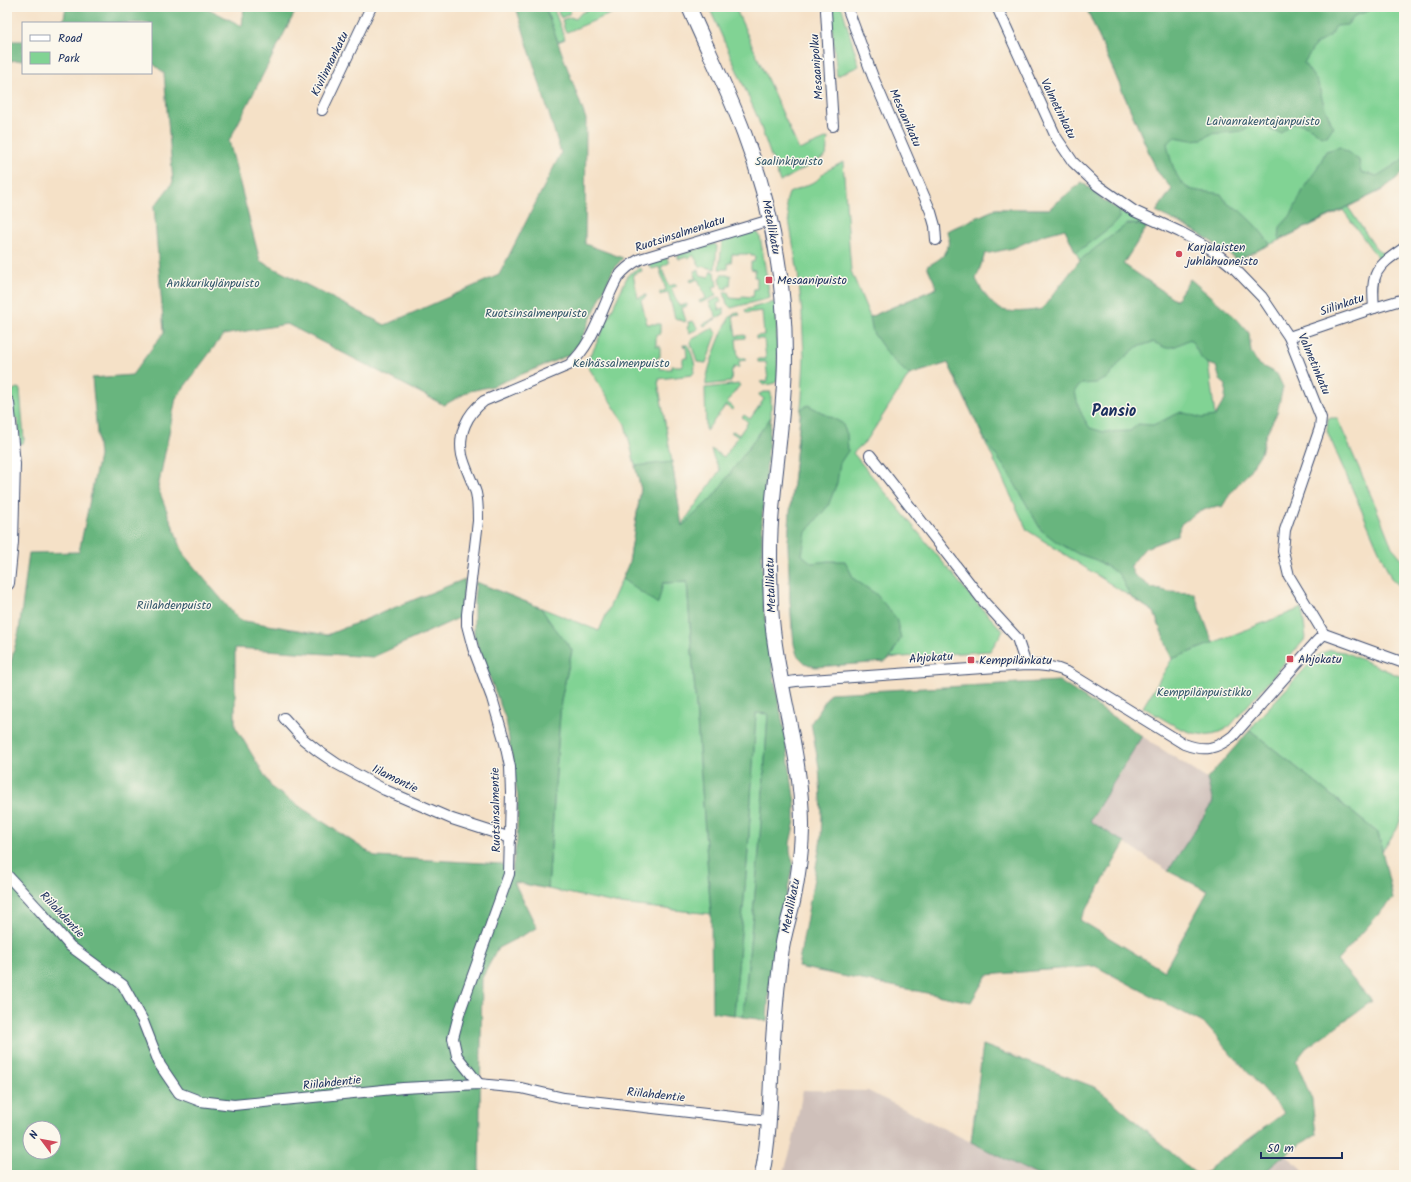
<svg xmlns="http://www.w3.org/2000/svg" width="1411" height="1182" font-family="Kalam,sans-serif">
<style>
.industrial{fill:#cfc0ba}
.green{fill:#81d394;stroke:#4e8179;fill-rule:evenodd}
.forest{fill:#68b57e;stroke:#42726e;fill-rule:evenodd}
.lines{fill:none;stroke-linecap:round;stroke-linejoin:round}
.street-casing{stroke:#3c4a6e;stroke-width:12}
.secondary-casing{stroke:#3c4a6e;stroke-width:16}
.street{stroke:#fff;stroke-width:10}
.secondary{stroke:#fff;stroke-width:14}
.poi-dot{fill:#d1495b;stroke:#fbf7ec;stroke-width:1.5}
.labels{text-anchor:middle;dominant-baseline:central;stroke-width:3;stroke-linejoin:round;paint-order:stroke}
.street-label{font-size:12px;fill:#1b2f5e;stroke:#fbf7ec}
.park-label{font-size:12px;fill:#34586c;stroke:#fbf7ec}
.poi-label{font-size:12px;fill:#1b2f5e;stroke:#fbf7ec;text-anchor:start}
.district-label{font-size:16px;font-weight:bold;fill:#1b2f5e;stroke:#fbf7ec}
</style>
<rect width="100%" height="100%" fill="#fbf7ec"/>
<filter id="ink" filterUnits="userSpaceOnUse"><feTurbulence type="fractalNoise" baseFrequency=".025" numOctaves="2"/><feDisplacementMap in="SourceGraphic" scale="8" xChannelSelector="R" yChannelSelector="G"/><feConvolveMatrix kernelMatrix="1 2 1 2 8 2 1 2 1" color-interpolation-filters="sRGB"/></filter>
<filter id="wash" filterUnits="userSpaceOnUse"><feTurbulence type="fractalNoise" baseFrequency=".012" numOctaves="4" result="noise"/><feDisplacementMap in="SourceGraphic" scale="16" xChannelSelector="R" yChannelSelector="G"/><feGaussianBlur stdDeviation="0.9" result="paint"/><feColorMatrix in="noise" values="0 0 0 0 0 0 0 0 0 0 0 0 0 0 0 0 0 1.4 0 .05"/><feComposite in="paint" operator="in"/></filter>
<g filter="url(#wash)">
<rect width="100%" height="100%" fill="#f5e1c7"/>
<g class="industrial">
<polygon points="1142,736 1207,779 1213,802 1168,871 1090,821"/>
<polygon points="803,1090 868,1091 1037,1175 783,1175 792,1145"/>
<polygon points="1286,1154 1307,1175 1261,1175"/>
</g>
<g class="green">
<polygon points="545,7 553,7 565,39 558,42"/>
<polygon points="556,7 570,7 571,9 569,14 561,18"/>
<polygon points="594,7 608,7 609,9 614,7 619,7 620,10 567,32 565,31 562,20 570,17 576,19 581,13"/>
<polygon points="709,7 735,7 799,150 828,138 826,156 780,182 757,116"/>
<polygon points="834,7 840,7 842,8 859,66 837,76 831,16"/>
<path d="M1086,7H1404V172L1382,190L1348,207L1375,247L1384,255L1380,259L1372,250L1343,210L1237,260C1210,239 1188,226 1156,212L1172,189L1157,171Z"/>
<path d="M843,162L851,271L870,317L937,288L944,253L949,244V239L947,231L996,209H1049L1082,182L1107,203L1147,227L1123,264L1176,300L1204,332L1215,416L1119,574L1164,603L1184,654L1302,608L1306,638L1230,726C1200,748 1170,722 1143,707L1172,659L1154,612L1027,530L948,363L909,375L867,440L853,453L973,599L1003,631L990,651L814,663L792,629L790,600L788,542L790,513L802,397L804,356L802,314L798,273L786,202L789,193L816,181L826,171ZM1062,223L1088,277L1013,338L965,279L977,252Z"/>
<polygon points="754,232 758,233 760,236 770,298 731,308 727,304 724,292 728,292 730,298 741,299 742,296 753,297 754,289 757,289 757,277 754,277 755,270 751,269 751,262 754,262 755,256 751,256 751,254 732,254 731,263 728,263 728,269 719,269 722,242"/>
<polygon points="715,244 717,246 715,269 700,266 693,255 688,258 687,257 680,259 678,258 678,255"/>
<polygon points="667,258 669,263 661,267 669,286 676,284 677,286 671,288 679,306 687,304 687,306 682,308 686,321 685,322 675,318 668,292 660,295 660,292 666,290 659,267 652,269 649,266 650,264"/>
<path d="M641,268L642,271L633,274L638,298L646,295V297L641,300L647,324H660V334L656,335V346H660V357L657,358V363H660V369H672V366H683V358H687L686,347L683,346V345H688C691,353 699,368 692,375L659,379V382H658L672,462L681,526L720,470L713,457L711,449L724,457L738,437L731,432L733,431L739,435L748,422L742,417L744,415L750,419L764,399L759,395V394L764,392H771V417L647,596L663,583L687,582L711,914L620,904L548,889L561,700L572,651L476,582L599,631L629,563L641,489L625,424L585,362L593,351L628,275L637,269Z"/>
<polygon points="699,269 700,275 709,277 711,271 715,272 717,286 713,287 716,296 700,303 699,301 706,298 698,279 691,282 690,280 696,278 694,271"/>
<polygon points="721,275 731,275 730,286 727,286 727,289 722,288 720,278"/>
<polygon points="720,297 721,302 717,304 719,310 724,309 724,314 704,326 703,324 717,318 709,302"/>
<path d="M776,302L778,378C777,385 770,384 763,385L760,382L768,381L766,362H758V359H766L764,339H756V336L764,335L762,311L746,313L745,310L765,304Z"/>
<path d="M738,312L740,315L733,316L736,336L745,335V338L736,339L738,358H746V360L739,361V367H734V369H732L731,382L706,385C705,373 723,327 730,317C733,315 735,313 738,312Z"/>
<polygon points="693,321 698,329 689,333 687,327 689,326 688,322"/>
<polygon points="713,328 715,332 717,333 706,363 697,362 691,343 691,340"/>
<polygon points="739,384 740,385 727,402 734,408 732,410 726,405 706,431 705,388"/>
<polygon points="17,388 20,389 24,440 23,443 20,444 18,419 14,419 12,394 13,390"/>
<polygon points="1328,418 1337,418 1376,507 1392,547 1404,561 1404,590 1391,578 1327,431"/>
<polygon points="1331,650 1344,652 1404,678 1404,810 1397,829 1382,851 1378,833 1250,730 1261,716 1316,657 1324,652"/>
<polygon points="756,712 768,713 759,852 743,1017 734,1015 748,851"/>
</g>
<g class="forest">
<path d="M66,7H205L242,26L244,7H304L296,10L229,141L260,261L385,325L499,275L561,153L516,7H545L586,119L585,244L623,258L614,268L580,342L569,355L493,386L470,391L444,405L287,324L223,335L176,398L158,488L184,555L239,620L327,635L465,579L461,617L373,657L235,648V726L272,788L376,857L502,864L511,876L517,841L518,798L506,720L474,636V600L476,582L541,608L548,619L572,650L561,700L548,889L514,882L537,928L498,948L482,978L479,1175H7V677L19,631L29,553L79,552L99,456L92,378L132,375L164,332L154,207L173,182L164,73L151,62V23H63ZM30,1128H54V1152H30Z"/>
<path d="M1086,7H1372L1369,11L1356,15L1347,25L1336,26L1330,36L1315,45L1304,63L1318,83L1324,105L1333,127L1327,136H1321C1311,127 1305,123 1292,123L1281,133L1270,130L1256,119L1243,131L1211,134L1202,139L1191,140L1175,137L1167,143C1170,158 1176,186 1193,190C1202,192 1212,192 1221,194L1228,204L1238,209L1252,222L1262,233L1270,244L1237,260C1210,239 1188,226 1156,212L1172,189L1157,171Z"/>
<polygon points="7,41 23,41 23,60 7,61"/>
<polygon points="1340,147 1359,160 1361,172 1377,176 1404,159 1404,172 1382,190 1279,240 1280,227 1291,215 1305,186 1317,169 1326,151"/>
<path d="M1082,182L1099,197L1120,211L1119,218L1113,225L1076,253L1065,229L1043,235L1013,248L985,254L976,279C981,289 988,301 998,308C1007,314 1032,311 1042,309L1080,260L1127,224H1134L1147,227L1123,264L1176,300L1190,279L1236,318L1249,333L1251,352L1258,364L1277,374L1283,387L1277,413L1266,434L1261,453L1248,473L1232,491L1222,507H1212L1196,513L1181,524L1177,536L1145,548L1130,566L1134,575L1152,588L1170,592L1194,593L1213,643L1172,659L1154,612L1130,596L1119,574L1096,560L1078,554L1057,542L1041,530L1011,477L984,438L948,363L909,375L890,357L873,333L870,317L937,288L927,266C942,259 955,249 947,231L996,209H1049ZM1190,339C1199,351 1199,364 1216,366L1220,380L1226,385L1225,399L1215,416L1202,418L1181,412L1153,425L1138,424L1130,431L1104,432L1090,428C1081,415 1077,405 1075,390L1082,384L1096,383L1108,378L1121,361L1137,347L1153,342L1166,348L1176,346Z"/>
<polygon points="808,405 842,423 847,434 848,451 840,463 837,483 828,506 806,532 802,555 812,563 828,561 845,561 854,579 876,594 896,618 901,638 890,658 885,662 815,667 805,663 797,655 794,644 790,600 788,542 790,513 801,409"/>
<polygon points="771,417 762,520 762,560 764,610 775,682 785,735 795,804 795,821 790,843 790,852 793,863 775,953 769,987 767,1022 758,1019 743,1017 759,852 768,714 756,713 748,851 734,1015 712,1012 711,914 687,582 663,583 658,604 622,579 629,563 641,489 635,466 672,462 682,526 713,497"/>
<polygon points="1059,681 1142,736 1090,821 1125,843 1080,920 1164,971 1208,891 1168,871 1213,802 1207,779 1250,730 1378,833 1393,898 1337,961 1372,1001 1306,1048 1296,1061 1312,1100 1316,1134 1286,1154 1261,1175 1201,1175 1284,1113 1205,1024 1095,966 987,975 971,1002 798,967 821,839 822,813 819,767 811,723 830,693"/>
<polygon points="983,1045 1097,1088 1197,1175 1037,1175 971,1142"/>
</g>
</g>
<g filter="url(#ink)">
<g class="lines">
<defs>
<g id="street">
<polyline points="827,7 826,11 833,126"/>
<polyline points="847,7 873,77 931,212 935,226 936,240"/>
<polyline points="997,7 1056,137 1073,162 1097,185 1134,211 1180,232 1211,249 1233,267 1262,297 1289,337 1321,418 1320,428 1285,530 1283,551 1289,576 1324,634 1404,663"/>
<polyline points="322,110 371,7"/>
<path d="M1374,308C1371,272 1375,268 1404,248"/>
<polyline points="1289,337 1374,308 1404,299"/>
<polyline points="870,455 985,603 1017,638 1026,665"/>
<path d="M782,683L796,681L1026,665C1043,665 1054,666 1069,673L1184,744C1205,752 1216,749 1233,736L1316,642L1324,634"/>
<polyline points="284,718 303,739 318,751 337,764 385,790 452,819 511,838"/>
<polyline points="7,875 41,912 70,946 123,985 142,1019 160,1065 179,1093 200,1101 234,1105 403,1088 479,1084 521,1088 564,1098 769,1121"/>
<path d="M479,1084L457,1056L453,1038L460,1011L509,874L511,793L510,767L505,743L492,698L473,648L467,625V614L478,521C478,511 478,502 476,493C472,480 465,468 462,455C458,433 467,414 484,401L569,365C595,343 602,305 618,277C625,268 631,264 640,259L770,220"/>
</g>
<g id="secondary">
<path d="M689,7C707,49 728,90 744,133C771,204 785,280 785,355C785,411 775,466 771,522C769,550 770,578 771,606C775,680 802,751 802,825C802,850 798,877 793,902C789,919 783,937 781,955C777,988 774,1022 772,1056C770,1096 770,1136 762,1175"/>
<polyline points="7,403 13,464 11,542 7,583"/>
</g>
</defs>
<use href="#street" class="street-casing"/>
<use href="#secondary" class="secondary-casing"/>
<use href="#street" class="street"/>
<use href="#secondary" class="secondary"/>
</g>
</g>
<g class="poi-dot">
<circle cx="1179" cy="254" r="4"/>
<rect x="765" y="276" width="8" height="8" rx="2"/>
<rect x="1286" y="655" width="8" height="8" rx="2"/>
<rect x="967" y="656" width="8" height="8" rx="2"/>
</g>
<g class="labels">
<g class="street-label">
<text transform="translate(330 64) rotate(-64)">Kivilinnankatu</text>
<text transform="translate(817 67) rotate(-94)">Mesaanipolku</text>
<text transform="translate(1058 109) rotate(64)">Valmetinkatu</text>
<text transform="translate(905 118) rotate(66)">Mesaanikatu</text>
<text transform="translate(771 227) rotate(79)">Metallikatu</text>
<text transform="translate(680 234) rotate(-18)">Ruotsinsalmenkatu</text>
<text transform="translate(1342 305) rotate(-19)">Siilinkatu</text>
<text transform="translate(1314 364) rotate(67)">Valmetinkatu</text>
<text transform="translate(771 585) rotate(-92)">Metallikatu</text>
<text transform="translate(931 658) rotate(-4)">Ahjokatu</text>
<text transform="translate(395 779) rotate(26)">Iilamontie</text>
<text transform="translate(496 810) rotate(-91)">Ruotsinsalmentie</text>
<text transform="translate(791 906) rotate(-79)">Metallikatu</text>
<text transform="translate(62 915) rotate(47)">Riilahdentie</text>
<text transform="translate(332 1083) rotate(-6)">Riilahdentie</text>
<text transform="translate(656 1095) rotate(6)">Riilahdentie</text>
</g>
<g class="park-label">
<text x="1263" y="121">Laivanrakentajanpuisto</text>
<text x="789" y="161">Saalinkipuisto</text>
<text x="213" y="283">Ankkurikylänpuisto</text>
<text x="536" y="313">Ruotsinsalmenpuisto</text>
<text x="621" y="363">Keihässalmenpuisto</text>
<text x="174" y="605">Riilahdenpuisto</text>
<text x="1204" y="692">Kemppilänpuistikko</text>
</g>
<g class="poi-label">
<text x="1187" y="247">Karjalaisten<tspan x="1187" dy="14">juhlahuoneisto</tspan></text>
<text x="777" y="280">Mesaanipuisto</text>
<text x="1298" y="659">Ahjokatu</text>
<text x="979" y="660">Kemppilänkatu</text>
</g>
<g class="district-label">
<text x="1114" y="411">Pansio</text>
</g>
</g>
<rect width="1411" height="1182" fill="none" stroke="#fbf7ec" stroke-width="24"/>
<rect x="22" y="22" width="130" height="52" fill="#fbf7ec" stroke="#a1a7b3"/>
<rect x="30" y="35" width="20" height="6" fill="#ffffff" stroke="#a1a7b3"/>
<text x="58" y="42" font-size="12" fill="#1b2f5e">Road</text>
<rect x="30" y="52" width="20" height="12" fill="#81d394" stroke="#a1a7b3"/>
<text x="58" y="62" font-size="12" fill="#1b2f5e">Park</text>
<g transform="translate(42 1140) rotate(302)"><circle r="19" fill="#fbf7ec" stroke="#a1a7b3"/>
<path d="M0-3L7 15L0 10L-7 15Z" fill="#d1495b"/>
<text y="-6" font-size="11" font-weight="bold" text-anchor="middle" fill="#1b2f5e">N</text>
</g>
<path d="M1261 1152v6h81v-6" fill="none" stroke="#1b2f5e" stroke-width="2"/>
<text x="1267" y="1152" font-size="12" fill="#1b2f5e" stroke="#fbf7ec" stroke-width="3" paint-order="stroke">50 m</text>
</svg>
